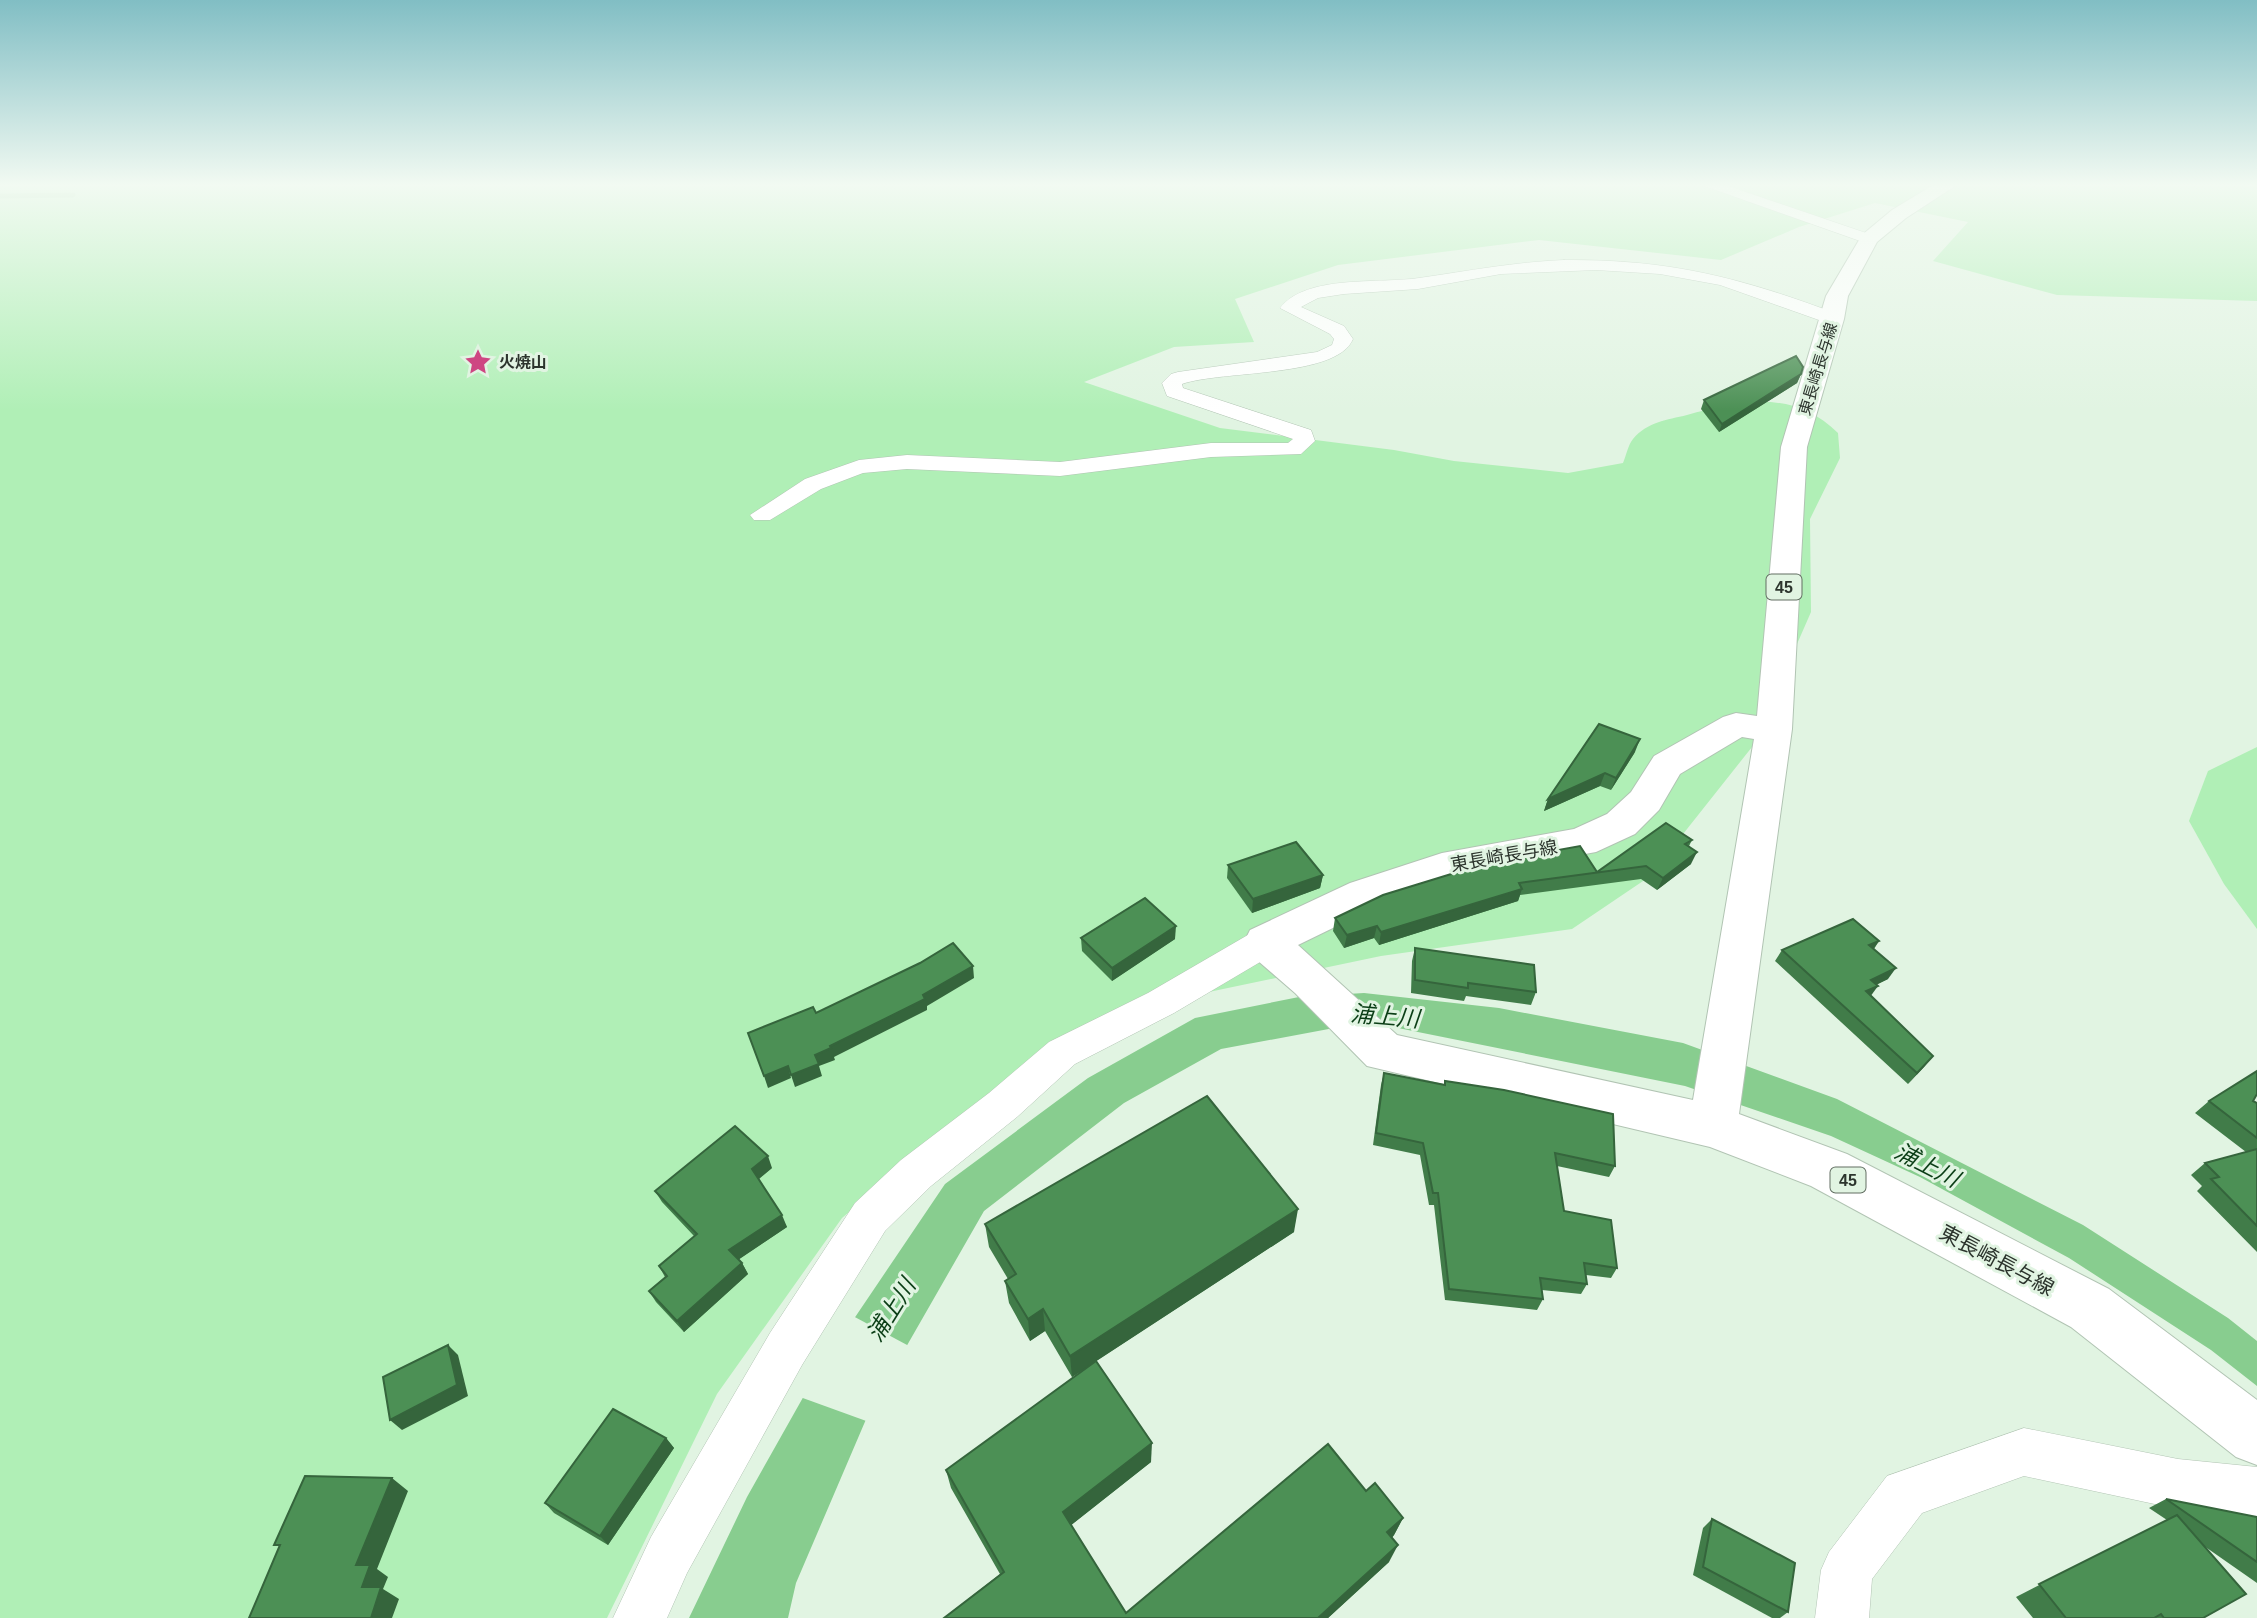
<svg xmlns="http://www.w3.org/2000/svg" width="2257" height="1618" font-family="Helvetica,'Noto Sans JP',sans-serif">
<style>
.green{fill:#b0efb6}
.water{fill:#88cd8f}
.pier{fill:#e1f4e2}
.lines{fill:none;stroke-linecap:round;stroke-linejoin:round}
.stream{stroke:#88cd8f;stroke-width:5}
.minor-casing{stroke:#b1c4b3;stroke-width:1}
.major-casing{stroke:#b1c4b3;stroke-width:2}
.minor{fill:#fff;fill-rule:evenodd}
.major{fill:#fff;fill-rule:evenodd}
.wall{fill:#417c49}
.shaded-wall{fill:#35653c}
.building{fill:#4c9055;stroke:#35653c;stroke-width:2}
.labels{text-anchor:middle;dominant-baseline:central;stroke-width:6;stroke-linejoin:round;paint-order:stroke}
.far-poi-label{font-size:16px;font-weight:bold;fill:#2c342d;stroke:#e1f4e2;text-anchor:start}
.far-street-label{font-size:16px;fill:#2c342d;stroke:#e1f4e2}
.shield{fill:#e1f4e2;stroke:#626e63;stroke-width:2}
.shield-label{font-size:16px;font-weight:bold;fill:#2c342d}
.street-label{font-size:18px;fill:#2c342d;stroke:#e1f4e2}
.near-street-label{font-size:21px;fill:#2c342d;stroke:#e1f4e2}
.near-water-label{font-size:23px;font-style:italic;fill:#0b3e16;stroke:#e1f4e2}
</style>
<rect width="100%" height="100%" fill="#e1f4e2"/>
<g class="green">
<path d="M0,184H2257V301L2057,295L1933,261L1968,222L1875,203L1799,227L1721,260L1539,240L1338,265L1235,299L1254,342L1174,347L1084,382L1220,428L1394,450L1454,461L1568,473L1623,463C1626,456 1628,445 1633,439C1647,422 1667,420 1687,415C1742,400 1793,389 1838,433L1840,458L1810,519L1811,612L1752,747L1649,877L1572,929L1381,956L1161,1002L1000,1084L842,1218L717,1394L607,1618H0Z"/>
<polygon points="2257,747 2257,929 2224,884 2189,821 2208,771"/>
</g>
<polygon class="water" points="1364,993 1499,1008 1683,1043 1837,1099 2083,1225 2228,1318 2257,1341 2257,1386 2211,1350 2069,1258 1920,1177 1831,1136 1685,1086 1398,1028 1334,1028 1221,1049 1124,1103 984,1211 870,1410 796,1583 788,1618 689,1618 747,1497 814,1378 945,1184 1088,1078 1195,1018 1299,997"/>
<polygon class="pier" points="851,1315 909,1346 869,1422 800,1397"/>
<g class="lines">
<polyline class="stream" points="0,196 73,195"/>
<defs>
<g id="minor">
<polygon points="1699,184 1722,184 1875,236 1877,239 1875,242 1863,242"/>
<path d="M1564,260C1670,259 1742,278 1840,315L1842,319L1833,325L1720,285L1660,274L1596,270L1501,274L1418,289L1344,294L1318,298L1301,307L1344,326L1353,339C1337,378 1222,370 1182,384L1183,388L1311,430L1315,441L1301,454L1211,457L1060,476L907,469L863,473L821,489L770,520H754L750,515L805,479L859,460L907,455L1060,462L1211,443H1288L1293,439L1167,396L1162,383L1171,374L1178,372L1317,352L1332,345L1334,339L1330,334L1280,308C1306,274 1381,284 1419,278C1468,271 1515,262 1564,260Z"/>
<polygon points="1265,928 1277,932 1283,942 1277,952 1174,1013 1075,1064 1017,1117 931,1186 885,1231 802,1365 687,1573 667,1618 613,1618 651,1537 770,1333 855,1203 901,1160 989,1093 1049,1042 1148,993 1253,932"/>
<polygon points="2024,1428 2178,1459 2257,1467 2257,1517 2178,1509 2024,1476 1922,1513 1872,1579 1869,1618 1815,1618 1821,1570 1829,1552 1887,1476"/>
</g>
<path id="major" d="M1935,184H1958L1906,218L1877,242L1848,296L1844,319L1807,447L1792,729L1739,1114L1847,1154L2109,1289L2257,1400V1465L2236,1457L2071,1327L1811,1186L1710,1147L1367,1066L1295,993L1250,954L1244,942L1250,930L1350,883L1442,853L1574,829L1607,814L1631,792L1654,756L1723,717L1736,713L1757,716L1781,447L1826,296L1862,235L1892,210ZM1742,737L1754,739L1693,1100L1397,1035L1298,945L1380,905L1460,877L1596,852L1635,834L1659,810L1680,774Z"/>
</defs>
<use href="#minor" class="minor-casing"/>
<use href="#major" class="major-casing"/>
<use href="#minor" class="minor"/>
<use href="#major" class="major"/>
</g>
<g class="wall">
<polygon points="1801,374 1797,383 1719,432 1701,409 1704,400"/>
<polygon points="1635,752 1611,790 1600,786 1544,811 1548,799"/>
<polygon points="1692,840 1689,846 1691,864 1657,890 1641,879 1520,895 1518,901 1379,945 1374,938 1344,948 1333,931 1335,918 1383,895 1597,872"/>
<polygon points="1228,865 1323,875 1320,888 1252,913 1227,878"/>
<polygon points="1081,938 1175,939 1112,981 1082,951"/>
<polygon points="1879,941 1874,949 1888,979 1876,985 1870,996 1933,1056 1908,1084 1775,961 1782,950"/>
<polygon points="1415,948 1536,992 1531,1005 1466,996 1464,1001 1411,993 1412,961"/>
<polygon points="1384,1073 1444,1085 1445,1081 1615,1166 1609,1177 1557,1166 1564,1211 1617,1268 1611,1278 1586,1275 1587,1284 1581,1294 1542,1290 1543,1299 1537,1310 1445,1300 1434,1205 1429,1205 1420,1155 1373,1145 1381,1085"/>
<polygon points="2209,1101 2253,1101 2257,1103 2257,1252 2197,1191 2202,1186 2191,1175 2205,1163 2246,1152 2195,1113"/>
<polygon points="772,1168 759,1179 787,1227 739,1259 742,1263 748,1274 684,1332 656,1302 649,1291 665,1277 659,1266 694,1236 662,1202 655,1191"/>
<polygon points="985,1224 1294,1232 1096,1361 1151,1462 1071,1525 1126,1613 1366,1491 1403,1518 1394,1535 1392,1538 1389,1562 1328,1618 944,1618 1000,1574 951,1488 946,1470 1091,1365 1072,1377 1045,1331 1030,1341 1009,1303 1005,1281 1008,1279 989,1247"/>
<polygon points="666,1438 674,1448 608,1545 554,1513 545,1503"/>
<polygon points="2166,1499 2257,1517 2257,1583 2204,1546 2203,1618 2033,1618 2016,1597 2167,1520 2149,1508"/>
<polygon points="1712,1519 1788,1612 1780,1618 1772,1618 1693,1575 1703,1528"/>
</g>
<g class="shaded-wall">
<polygon points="1801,374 1797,383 1719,432 1722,424"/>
<polygon points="1640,739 1635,752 1611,790 1616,778"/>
<polygon points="1605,773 1600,786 1544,811 1548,799"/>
<polygon points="1697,852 1691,864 1657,890 1663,878"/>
<polygon points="1323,875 1320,888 1252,913 1253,899"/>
<polygon points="1522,889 1518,901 1379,945 1381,932"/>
<polygon points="1176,926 1175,939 1112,981 1112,968"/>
<polygon points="1377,926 1374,938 1344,948 1347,935"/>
<polygon points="1879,941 1871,952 1869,945"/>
<polygon points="973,966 974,978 927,1006 927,1010 834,1057 835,1060 819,1066 822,1076 795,1087 791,1075 815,1055"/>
<polygon points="1896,968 1888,979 1863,991 1871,980"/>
<polygon points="1878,986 1870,997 1866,991"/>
<polygon points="1933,1056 1924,1067 1908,1084 1917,1073"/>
<polygon points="788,1066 791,1078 768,1088 764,1076"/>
<polygon points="768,1156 772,1168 757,1180 752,1169"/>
<polygon points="1298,1209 1294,1232 1072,1377 1070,1356"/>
<polygon points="782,1215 787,1227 735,1262 729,1250"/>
<polygon points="742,1263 748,1274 684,1332 677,1321"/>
<polygon points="1043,1309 1045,1331 1030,1341 1028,1319"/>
<polygon points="448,1345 458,1355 468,1396 402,1430 390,1420"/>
<polygon points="666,1438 674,1448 608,1545 600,1536"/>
<polygon points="1152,1443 1151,1462 1065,1530 1063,1512"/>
<polygon points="392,1478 408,1491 377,1569 388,1577 383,1589 399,1599 392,1618 371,1618 356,1565"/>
<polygon points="1403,1518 1394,1535 1379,1550 1387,1532"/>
<polygon points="1398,1545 1389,1562 1328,1618 1318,1618"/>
</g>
<g class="building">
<polygon points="1796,356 1803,367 1801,374 1722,424 1704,400"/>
<polygon points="1599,724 1640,739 1616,778 1605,773 1548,799"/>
<polygon points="1666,823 1692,840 1685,844 1697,852 1663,878 1646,866 1519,883 1522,889 1381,932 1377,926 1347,935 1335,918 1383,895 1487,863 1580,846 1597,872"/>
<polygon points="1296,842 1323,875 1253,899 1228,865"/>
<polygon points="1145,898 1176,926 1112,968 1081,938"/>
<polygon points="1853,919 1879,941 1869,945 1896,968 1871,980 1878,986 1866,991 1933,1056 1917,1073 1782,950"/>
<polygon points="953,943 973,966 923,995 925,999 830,1046 831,1048 815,1055 819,1064 791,1075 788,1066 764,1076 748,1033 813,1007 816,1013 920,963"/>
<polygon points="1415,948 1534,965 1536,992 1468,983 1468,988 1415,980"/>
<polygon points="2257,1071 2257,1094 2253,1101 2257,1103 2257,1138 2209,1101"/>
<polygon points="1384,1073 1445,1085 1445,1081 1504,1090 1613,1114 1615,1166 1555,1153 1564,1211 1611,1220 1617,1268 1584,1263 1587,1284 1540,1278 1543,1299 1449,1289 1438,1193 1433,1193 1423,1143 1376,1133"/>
<polygon points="1207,1096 1298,1209 1070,1356 1043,1309 1028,1319 1005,1281 1016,1274 985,1224"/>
<polygon points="735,1126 768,1156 752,1169 782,1215 729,1250 742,1263 677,1321 649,1291 667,1276 659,1266 697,1234 655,1191"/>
<polygon points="2257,1149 2257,1226 2211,1179 2219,1177 2205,1163"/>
<polygon points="448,1345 457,1385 390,1420 383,1377"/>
<polygon points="1096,1361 1152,1443 1063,1512 1126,1613 1328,1444 1366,1491 1375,1483 1403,1518 1387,1532 1398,1545 1318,1618 944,1618 1004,1572 946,1470"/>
<polygon points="613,1409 666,1438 600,1536 545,1503"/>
<polygon points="305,1476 392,1478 356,1565 370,1565 362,1587 381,1587 371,1618 249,1618 280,1545 274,1545"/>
<polygon points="2166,1499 2257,1517 2257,1562"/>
<polygon points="2177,1515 2246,1594 2203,1618 2164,1618 2161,1614 2154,1618 2066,1618 2039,1584"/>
<polygon points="1712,1519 1795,1563 1788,1612 1703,1567"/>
</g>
<linearGradient id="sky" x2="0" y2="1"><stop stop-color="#81bec4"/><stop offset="0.45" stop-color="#f2faf2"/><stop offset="1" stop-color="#f2faf2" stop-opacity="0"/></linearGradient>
<rect width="2257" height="411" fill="url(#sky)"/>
<defs>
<symbol id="sight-bare" viewBox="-9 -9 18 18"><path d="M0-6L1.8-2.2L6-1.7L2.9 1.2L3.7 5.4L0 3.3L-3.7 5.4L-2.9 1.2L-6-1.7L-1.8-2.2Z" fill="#ce4682" stroke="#e1f4e2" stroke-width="2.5" paint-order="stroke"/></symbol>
</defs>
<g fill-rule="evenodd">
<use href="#sight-bare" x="459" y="343" width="38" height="38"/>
</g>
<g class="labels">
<g class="far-poi-label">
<text x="499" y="362">火焼山</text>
</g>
<g class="far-street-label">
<text transform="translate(1818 369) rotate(-73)">東長崎長与線</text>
</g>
<g class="shield">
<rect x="1766.5" y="574.5" width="35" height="25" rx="5"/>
<rect x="1830.5" y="1167.5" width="35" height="25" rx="5"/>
</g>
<g class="shield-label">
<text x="1784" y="587">45</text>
<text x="1848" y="1180">45</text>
</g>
<g class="street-label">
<text transform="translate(1504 856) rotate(-10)">東長崎長与線</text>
</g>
<g class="near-street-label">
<text transform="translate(1997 1260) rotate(28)">東長崎長与線</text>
</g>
<g class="near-water-label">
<text transform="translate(1385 1016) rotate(5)">浦上川</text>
<text transform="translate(1927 1165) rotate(27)">浦上川</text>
<text transform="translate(891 1310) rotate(-58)">浦上川</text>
</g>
</g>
</svg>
